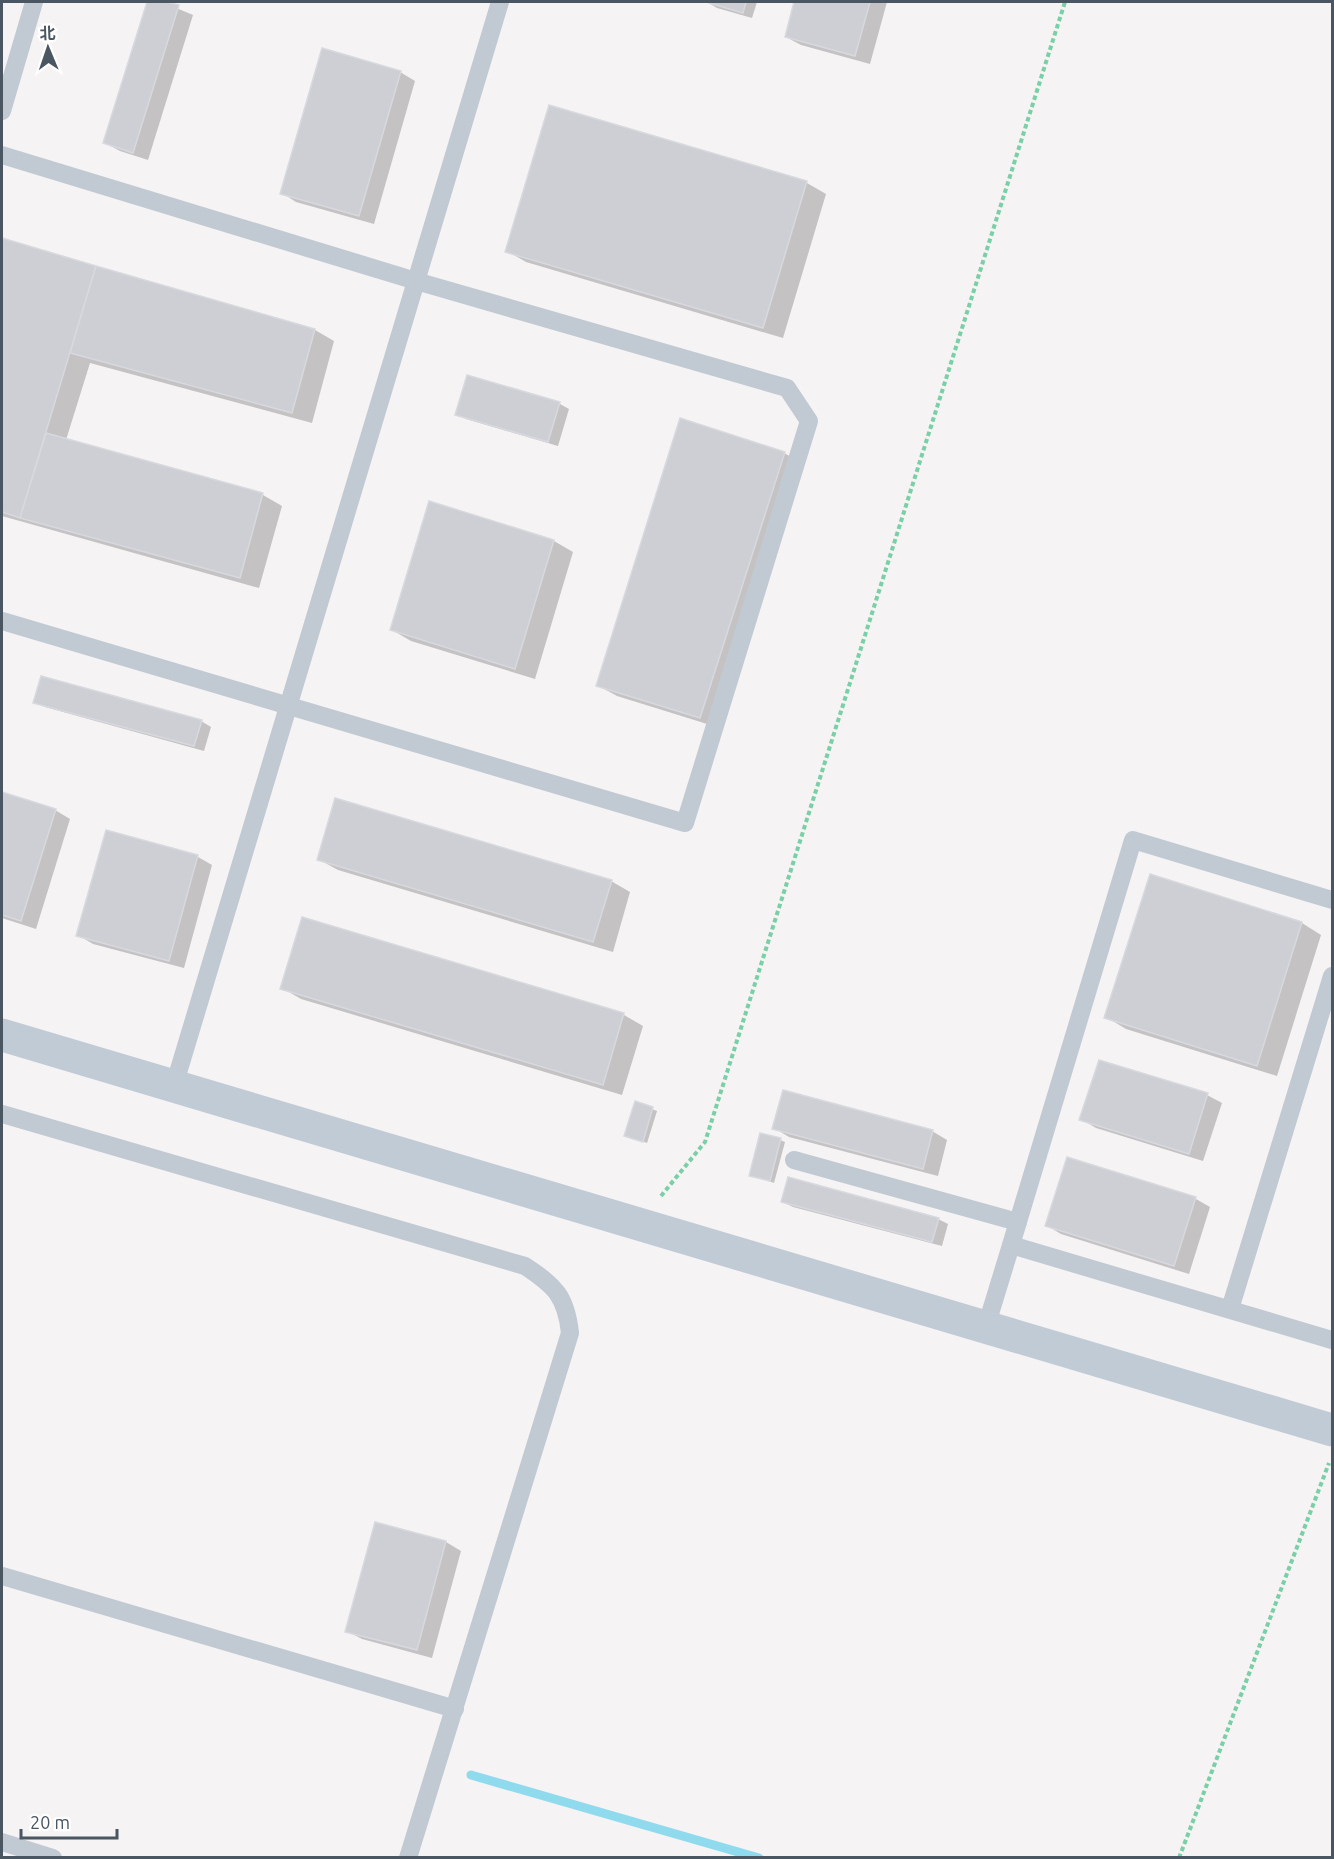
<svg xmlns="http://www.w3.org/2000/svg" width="1334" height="1859" font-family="Ubuntu,'Noto Sans SC',sans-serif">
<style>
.shadow{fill:#0003}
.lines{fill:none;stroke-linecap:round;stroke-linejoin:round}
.stream{stroke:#90daee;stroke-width:9}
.building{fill:#cdcfd5;stroke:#d7d9de;stroke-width:1.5}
.path{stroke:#7ad0a6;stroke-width:4;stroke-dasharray:4.5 3;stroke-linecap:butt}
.lane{stroke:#c1cad2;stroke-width:18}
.secondary{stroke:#c1cbd6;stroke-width:33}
</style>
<rect width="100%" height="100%" fill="#f5f3f3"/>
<g class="shadow">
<polygon points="148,2 162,2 193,15 148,160 120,151 105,143"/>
<polygon points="707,2 757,2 752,18 717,8"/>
<polygon points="796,2 887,2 870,64 801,45 786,37"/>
<polygon points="400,72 415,81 374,224 296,202 282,193"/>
<polygon points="550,107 807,183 826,194 783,338 526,262 507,251"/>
<polygon points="2,239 315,330 334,341 312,423 90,363 66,440 263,495 282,506 259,588 2,516"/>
<polygon points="468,377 560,404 569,409 558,446 466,419 457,414"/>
<polygon points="784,453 804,464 720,728 617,696 597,685"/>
<polygon points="430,503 554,541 573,552 535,679 411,641 392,630"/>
<polygon points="35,702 201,721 211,727 204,751 45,707"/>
<polygon points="2,794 55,810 70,819 36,929 2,918"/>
<polygon points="107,832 198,857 212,865 184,968 93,944 78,935"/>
<polygon points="318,859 611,881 630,892 613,952 338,870"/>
<polygon points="303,919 624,1015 643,1026 622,1095 301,999 282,988"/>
<polygon points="1302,923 1321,935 1277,1076 1126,1029 1106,1017"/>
<polygon points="1207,1095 1222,1103 1203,1161 1096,1128 1081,1119"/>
<polygon points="636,1103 657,1111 647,1143 626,1135"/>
<polygon points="774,1128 932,1131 947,1140 938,1176 789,1137"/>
<polygon points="780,1140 785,1142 774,1183 751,1175"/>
<polygon points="1068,1159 1196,1199 1210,1207 1189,1274 1061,1234 1046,1225"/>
<polygon points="783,1202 938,1219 948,1224 942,1246 793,1207"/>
<polygon points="376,1524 446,1542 461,1551 432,1658 362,1639 347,1631"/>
</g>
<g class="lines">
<polyline class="stream" points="471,1775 759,1858"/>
</g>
<g class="building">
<polygon points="147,2 167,2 179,5 133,153 103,143"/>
<polygon points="706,2 746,2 743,13"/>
<polygon points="794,2 870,2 855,56 785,37"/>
<polygon points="322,48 401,71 359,216 280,194"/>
<polygon points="549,105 807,181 763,328 505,252"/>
<polygon points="2,238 96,266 20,518 2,512"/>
<polygon points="96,266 315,329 292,413 70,353"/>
<polygon points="467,375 560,402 548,442 455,415"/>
<polygon points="680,418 785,452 700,718 596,686"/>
<polygon points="46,433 263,493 240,578 20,518"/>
<polygon points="429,501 554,540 515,669 390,630"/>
<polygon points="41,676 202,720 194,746 33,703"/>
<polygon points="2,792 56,809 21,921 2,915"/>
<polygon points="335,798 612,880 593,942 317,860"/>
<polygon points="106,830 198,855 169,961 76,936"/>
<polygon points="1150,874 1302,922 1257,1066 1104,1018"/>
<polygon points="302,917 624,1013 603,1085 280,989"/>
<polygon points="1099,1060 1208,1093 1189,1154 1079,1120"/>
<polygon points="783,1090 933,1130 923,1169 772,1129"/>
<polygon points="635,1101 653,1107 643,1142 624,1136"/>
<polygon points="760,1133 781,1138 770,1181 749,1176"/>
<polygon points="1067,1157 1196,1197 1174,1266 1045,1226"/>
<polygon points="788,1177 939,1218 932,1242 781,1202"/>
<polygon points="375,1522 446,1541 417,1650 345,1632"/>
</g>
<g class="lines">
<g class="path">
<polyline points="661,1196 705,1142 1065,2"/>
<polyline points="1179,1858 1329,1463"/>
</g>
<g class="lane">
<polyline points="2,111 34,2"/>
<polyline points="2,155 416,281 787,388 809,421 685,823 2,621"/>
<polyline points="1332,900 1133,840 1011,1245 1332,1340"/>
<polyline points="174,1086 500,2"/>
<path d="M2,1114L525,1266C555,1286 566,1296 570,1333L408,1858"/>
<polyline points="794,1160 1018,1222"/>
<polyline points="1230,1309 1332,976"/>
<polyline points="986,1327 1011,1245"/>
<polyline points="2,1576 455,1709"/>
<polyline points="2,1842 53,1858"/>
</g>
<polyline class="secondary" points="2,1035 1332,1430"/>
</g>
<rect width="1334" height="1859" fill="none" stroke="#4a5661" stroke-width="6"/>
<g transform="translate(48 48) rotate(358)" stroke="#ffffff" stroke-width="4.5" paint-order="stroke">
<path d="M0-4.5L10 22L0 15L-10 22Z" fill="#4a5661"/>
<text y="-9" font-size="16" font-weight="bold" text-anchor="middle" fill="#4a5661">北</text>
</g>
<path d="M21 1829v9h96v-9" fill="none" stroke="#4a5661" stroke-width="3"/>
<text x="30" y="1829" font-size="18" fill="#4a5661" stroke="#ffffff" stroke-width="4.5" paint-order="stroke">20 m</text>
</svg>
